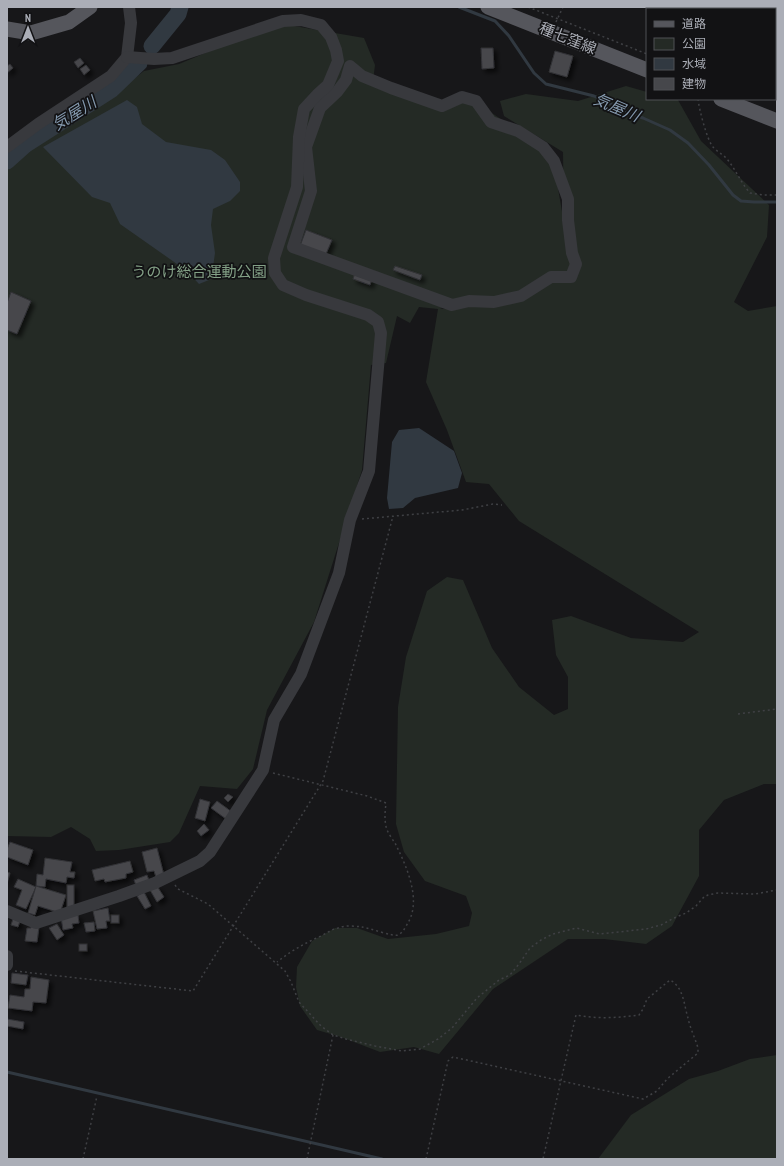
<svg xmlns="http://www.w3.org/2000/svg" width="784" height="1166" font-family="'PT Sans Narrow','Noto Sans JP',sans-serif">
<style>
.green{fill:#242a25;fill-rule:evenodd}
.water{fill:#313941}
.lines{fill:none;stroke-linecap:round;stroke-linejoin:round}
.stream{stroke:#313941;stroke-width:3}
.river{stroke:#313941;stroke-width:17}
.building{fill:#46474b;stroke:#313135;filter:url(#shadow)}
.path{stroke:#3f4044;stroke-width:1.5;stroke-dasharray:2 3;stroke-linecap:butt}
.minor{stroke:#38393d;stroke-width:12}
.major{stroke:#55565c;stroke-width:15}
.labels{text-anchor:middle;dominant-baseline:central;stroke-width:3.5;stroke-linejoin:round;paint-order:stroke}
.street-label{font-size:15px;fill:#abaeb7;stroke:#121214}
.park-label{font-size:15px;fill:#83a086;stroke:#121214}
.water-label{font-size:16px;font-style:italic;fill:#859aaf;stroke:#121214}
</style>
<defs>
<filter id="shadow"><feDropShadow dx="3.5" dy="3.5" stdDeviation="2" flood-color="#0009"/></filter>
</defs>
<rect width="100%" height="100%" fill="#171719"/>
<g class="green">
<path d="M277,23L364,38L375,65L373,81L449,107L463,101L477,103L538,144L555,171L564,223L563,152L504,116L500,101L526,94L578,101L626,86L647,92V99H675L678,100L701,141L769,205L767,237L734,302L748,311L777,306V784H764L724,800L699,830V876L672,926L646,944L604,939H568L493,989L439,1054L414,1047L380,1052L341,1037L317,1030L300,1006L296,987L297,967L312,941L335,928H357L388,939L436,934L469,926L472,913L466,896L425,881L404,852L396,824L398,707L406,657L427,591L447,577L463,580L492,648L519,687L554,715L568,709V677L556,655L552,620L571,616L631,638L683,642L699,632L519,521L489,484L466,482L447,430L426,382L438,309L419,307L410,323L397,316L386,363L371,365L362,470L314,622L267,710L253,769L237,789L200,786L179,833L170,842L119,850L96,851L90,839L71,827L51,837L7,836V167L20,156L84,117L144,71L179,64ZM462,298L494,302L440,309Z"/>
<polygon points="777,1055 777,1159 598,1159 631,1115 689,1079 718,1071 750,1059"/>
</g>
<g class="water">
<polygon points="127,100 137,107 142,124 166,142 211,150 225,160 240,182 240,191 230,201 213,209 211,225 215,253 213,267 209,280 199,284 187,271 120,224 110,203 92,197 43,147"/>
<polygon points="419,428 454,451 462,473 458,488 415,498 403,508 389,509 387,498 392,442 399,430"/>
</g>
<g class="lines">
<g class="stream">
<polyline points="459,7 495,21 509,36 534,73 546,84 594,96 629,113 643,118 670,130 688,143 709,165 733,195 741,201 754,202 777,202"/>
<polyline points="7,1072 382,1159"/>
</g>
<g class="river">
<polyline points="152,46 178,14 180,7"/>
<polyline points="7,161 26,144 112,89 139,63"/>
</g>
</g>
<g class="building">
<polygon points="481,48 493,48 494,68 482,69"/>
<polygon points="555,51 573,56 567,77 549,72"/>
<polygon points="80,58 84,63 78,68 74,62"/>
<polygon points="10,64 13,68 7,73 7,66"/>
<polygon points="86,65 90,70 84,75 80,69"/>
<polygon points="306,230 332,240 326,254 300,246"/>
<polygon points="395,266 422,275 420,280 393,270"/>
<polygon points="355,273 372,279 370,285 353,279"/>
<polygon points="11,292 31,301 17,334 7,330 7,303"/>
<polygon points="228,794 233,797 228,802 224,798"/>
<polygon points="200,799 210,802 205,821 195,818"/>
<polygon points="217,801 232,812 226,819 211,808"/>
<polygon points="204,824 209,830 201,836 197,831"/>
<polygon points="10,842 33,850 28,865 7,857 7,849"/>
<polygon points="157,848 164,875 156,877 154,871 147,872 142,852"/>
<polygon points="45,858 72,862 70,872 75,872 74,878 67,877 66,883 46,879 45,887 36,886 37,874 43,875"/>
<polygon points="130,861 133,872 126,874 126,878 105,882 104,879 95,881 92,870"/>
<polygon points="7,872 10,873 7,884"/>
<polygon points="147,875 150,883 137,888 134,880"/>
<polygon points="18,879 36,887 26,909 16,905 22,890 14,887"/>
<rect x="67" y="885" width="7" height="23"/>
<polygon points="36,886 66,895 60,913 38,906 35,915 28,913"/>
<polygon points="157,886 164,897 157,902 150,890"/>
<polygon points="144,892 151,906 145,909 137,896"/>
<polygon points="108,908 110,921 106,921 107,928 97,929 93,911"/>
<polygon points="78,915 79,923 72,924 73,928 63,930 61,917"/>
<rect x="111" y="915" width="8" height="8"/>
<polygon points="13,919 20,921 18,927 11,925"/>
<polygon points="94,922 95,931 86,932 84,923"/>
<polygon points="57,924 64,935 57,940 49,928"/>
<polygon points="31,926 39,927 37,942 25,941 27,928 31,928"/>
<rect x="79" y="944" width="8" height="7"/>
<polygon points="12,973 28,975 26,985 11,983"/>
<polygon points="31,977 49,980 46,1003 33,1002 32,1011 8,1008 10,995 24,997 25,989 30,989"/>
<polygon points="7,1019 24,1022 23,1029 7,1026"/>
</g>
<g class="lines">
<g class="path">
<polyline points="528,7 647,54"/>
<polyline points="556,22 563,7"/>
<path d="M698,99C699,109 707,140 713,147C717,152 723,154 727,159C736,170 741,183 750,193L764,195H777"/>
<polyline points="362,519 462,510 493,504 502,505"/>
<polyline points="738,714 777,709"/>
<path d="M273,773L367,796L386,803C385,812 384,821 387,830C389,834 392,839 395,843C406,865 421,898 409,921C406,926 403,933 398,935C393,937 370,928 362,927C355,926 345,925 338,928C332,929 327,933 321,936C305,943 291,951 277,962"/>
<polyline points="175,885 178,889 208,904 285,971 291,982 299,1002 321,1026 333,1035 346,1039 375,1046 402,1051 420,1049 438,1039 452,1028 477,998 499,980 510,975 519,964 530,948 541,940 553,934 576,928 600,934 646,929 661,925 674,918 686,913 696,906 704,897 708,895 718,893 755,894 777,890"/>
<polyline points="15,971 193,991 323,781 393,516"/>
<polyline points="83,1159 97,1096"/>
<polyline points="307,1159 333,1035"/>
<path d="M426,1159L448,1061L453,1057L643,1099L657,1091L667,1079L698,1053V1048C695,1038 690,1028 688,1018C684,1006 684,987 670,980L647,999L643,1009L639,1015C618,1018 596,1019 576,1015L543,1159"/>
</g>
<g class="minor">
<polygon points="350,66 362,76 391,88 442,106 462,97 476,101 491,122 518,131 543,147 554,161 568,199 568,220 572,253 576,264 571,277 551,277 521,296 494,302 469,301 452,305 293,247 311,191 306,147 320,108 337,92 346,80"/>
<polyline points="7,147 38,124 111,76 127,57 131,23 129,7"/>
<polyline points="7,911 36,923 119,896 155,883 200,861 210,852 263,770 274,720 301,674 339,573 350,520 369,471 381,333 378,322 368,315 306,295 283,285 275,273 274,258 297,187 299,137 304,109 317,95 328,85 338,61 336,50 331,37 321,25 301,20 283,21 172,58 154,59 127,57"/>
<polyline points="7,956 7,965"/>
</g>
<g class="major">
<polyline points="488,7 647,70"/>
<polyline points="7,29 31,33 69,22 90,7"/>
<polyline points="721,99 777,121"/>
</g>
</g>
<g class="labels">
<g class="street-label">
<text transform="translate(568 38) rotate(22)">種七窪線</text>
</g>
<g class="park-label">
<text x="199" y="271">うのけ総合運動公園</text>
</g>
<g class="water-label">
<text transform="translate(617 107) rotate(23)">気屋川</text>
<text transform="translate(74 113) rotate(-32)">気屋川</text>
</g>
</g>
<rect width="784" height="1166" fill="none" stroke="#abaeb7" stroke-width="16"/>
<rect x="646" y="8" width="130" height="92" fill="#121214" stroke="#4f5055"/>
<rect x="654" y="21" width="20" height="6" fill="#55565c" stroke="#4f5055"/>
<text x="682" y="28" font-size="12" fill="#abaeb7">道路</text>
<rect x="654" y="38" width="20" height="12" fill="#242a25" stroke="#4f5055"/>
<text x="682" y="48" font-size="12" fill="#abaeb7">公園</text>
<rect x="654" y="58" width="20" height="12" fill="#313941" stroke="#4f5055"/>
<text x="682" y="68" font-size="12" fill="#abaeb7">水域</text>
<rect x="654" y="78" width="20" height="12" fill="#46474b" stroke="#4f5055"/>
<text x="682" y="88" font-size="12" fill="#abaeb7">建物</text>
<g transform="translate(28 28)" stroke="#121214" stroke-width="3" paint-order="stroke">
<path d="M0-3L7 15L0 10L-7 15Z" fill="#abaeb7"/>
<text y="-6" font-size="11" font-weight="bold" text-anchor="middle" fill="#abaeb7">N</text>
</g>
</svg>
